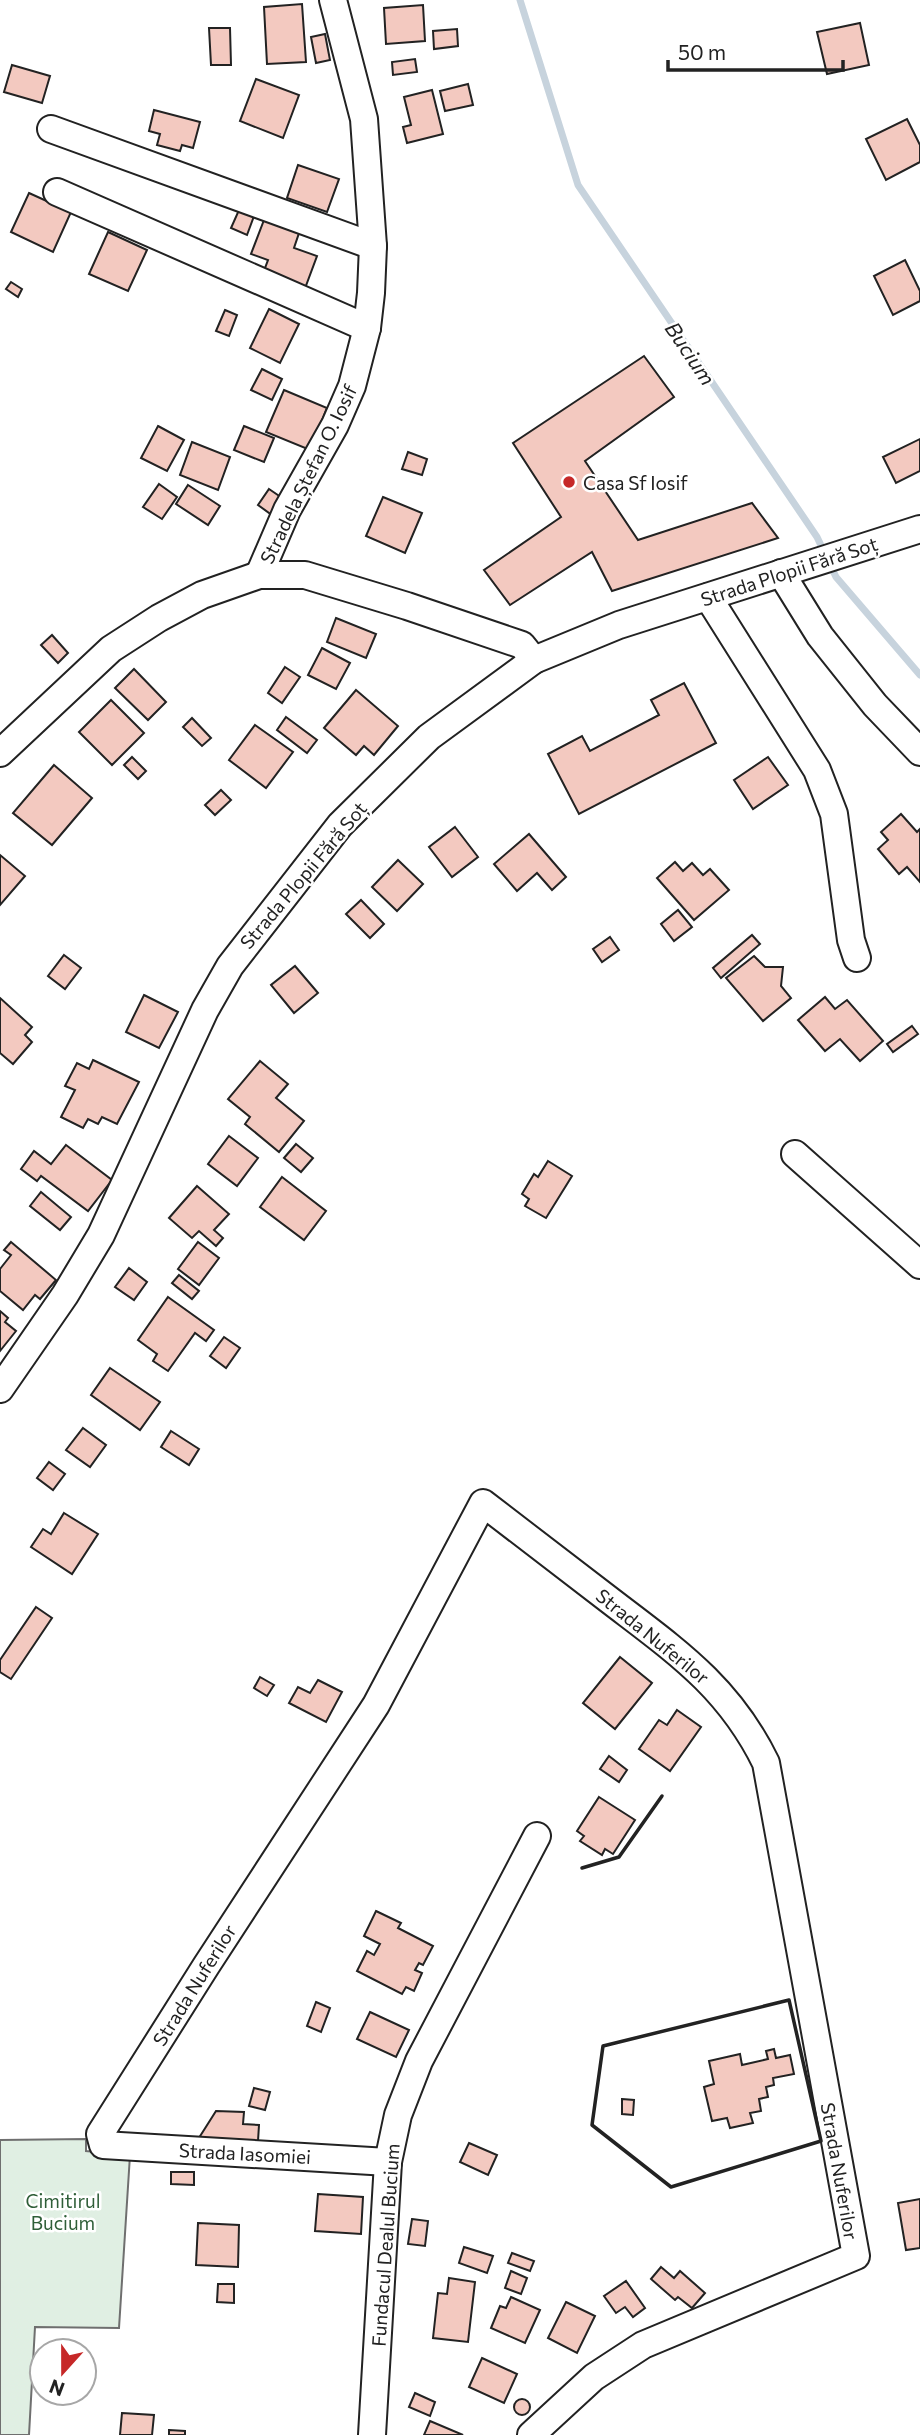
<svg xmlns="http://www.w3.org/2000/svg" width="920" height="2435" font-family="Commissioner,sans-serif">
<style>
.green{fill:#e0efe3;stroke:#6f6f6f;stroke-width:2}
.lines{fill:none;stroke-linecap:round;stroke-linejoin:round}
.stream{stroke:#c7d3dd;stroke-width:7}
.building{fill:#f3c9c0;stroke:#222;stroke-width:2}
.minor-casing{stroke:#222;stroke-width:30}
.minor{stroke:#fff;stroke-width:26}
.wall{stroke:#222;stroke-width:3.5}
.poi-dot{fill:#c62828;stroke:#fff;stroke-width:2.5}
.labels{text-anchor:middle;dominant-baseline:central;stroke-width:5;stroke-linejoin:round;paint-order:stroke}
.street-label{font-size:19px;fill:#222;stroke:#fff}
.poi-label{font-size:19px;fill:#222;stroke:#fff;text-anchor:start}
.park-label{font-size:19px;fill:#2f5e38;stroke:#fff}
.water-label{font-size:21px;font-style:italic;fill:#222;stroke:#fff}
</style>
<rect width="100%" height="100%" fill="#fff"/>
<polygon class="green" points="86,2139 86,2151 130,2155 119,2328 35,2327 29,2435 0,2435 0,2140"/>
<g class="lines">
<polyline class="stream" points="520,0 578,185 817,537 836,577 920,675"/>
</g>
<g class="building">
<polygon points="302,4 306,62 267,64 264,7"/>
<polygon points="423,5 425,41 386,44 384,8"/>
<polygon points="860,23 869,65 827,74 817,32"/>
<polygon points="209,28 230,28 231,65 211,65"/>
<polygon points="457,29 458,46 434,49 433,31"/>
<polygon points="325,34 330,60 316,63 311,37"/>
<polygon points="415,59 417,72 393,75 392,62"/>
<polygon points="12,65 50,76 42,103 4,92"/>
<polygon points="256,79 299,95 283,138 240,121"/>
<polygon points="468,84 473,105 445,111 440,91"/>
<polygon points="432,90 443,134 407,143 403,127 411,125 404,97"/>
<polygon points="154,110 200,122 193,148 182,145 180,151 157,145 160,134 149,131"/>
<polygon points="907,119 920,145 920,162 886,180 866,139"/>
<polygon points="298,165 339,179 327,212 287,198"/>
<polygon points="29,193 71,212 53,252 11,232"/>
<polygon points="239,210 254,216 247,235 231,228"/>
<polygon points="264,220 299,233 294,248 317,256 304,291 262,276 268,260 251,254"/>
<polygon points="108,232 147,250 128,291 89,274"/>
<polygon points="905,260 920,291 920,301 893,315 874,276"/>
<polygon points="11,282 22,289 18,297 6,289"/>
<polygon points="269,309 299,324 280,363 250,348"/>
<polygon points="225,310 237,315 229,336 216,331"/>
<polygon points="644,356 674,397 585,461 638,540 752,503 778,538 612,591 592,552 510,605 484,570 561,517 513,443"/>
<polygon points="262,369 282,379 272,400 251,390"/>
<polygon points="284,390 327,408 310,450 266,432"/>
<polygon points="158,426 184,440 167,471 141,458"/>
<polygon points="244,426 274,438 264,462 234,450"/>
<polygon points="920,439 920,471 896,483 883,457"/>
<polygon points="192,442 230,457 218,490 180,475"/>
<polygon points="408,452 427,459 422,475 402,469"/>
<polygon points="159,484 177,497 162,519 143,507"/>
<polygon points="188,485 220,506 208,525 176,504"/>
<polygon points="269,489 288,502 276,518 258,505"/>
<polygon points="383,497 422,513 405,553 366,536"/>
<polygon points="336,618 376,634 366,658 327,642"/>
<polygon points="52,635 68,653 58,663 41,645"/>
<polygon points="322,648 350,663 336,689 308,675"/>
<polygon points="285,667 300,677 282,703 268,693"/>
<polygon points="134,669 166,702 148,720 115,688"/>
<polygon points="684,683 716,743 579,814 548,754 582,736 590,751 659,715 651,700"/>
<polygon points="356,690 398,726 374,755 364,746 356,755 324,728"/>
<polygon points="111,700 144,733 112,765 79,732"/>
<polygon points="286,717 317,740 307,753 277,730"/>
<polygon points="192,718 211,738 202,746 183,727"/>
<polygon points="255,725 293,752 266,788 229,760"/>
<polygon points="132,757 146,771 138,779 124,765"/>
<polygon points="768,757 788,785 753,809 734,780"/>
<polygon points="54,765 92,798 52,845 13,813"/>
<polygon points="221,790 231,800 215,815 205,805"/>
<polygon points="901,814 917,832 920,829 920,882 907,867 899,874 878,849 888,840 881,832"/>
<polygon points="455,827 478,857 452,877 429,847"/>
<polygon points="529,834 566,877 552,890 537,873 517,891 494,864"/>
<polygon points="0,855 25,876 0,905"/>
<polygon points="398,860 423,884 397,911 372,887"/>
<polygon points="675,862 683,871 692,863 703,875 710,869 729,890 694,920 657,878"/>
<polygon points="361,900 384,924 370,938 346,914"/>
<polygon points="678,910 692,927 674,941 661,924"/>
<polygon points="752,935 760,944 721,978 713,968"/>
<polygon points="610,937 619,950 602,962 593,949"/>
<polygon points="64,955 81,968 65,989 48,976"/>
<polygon points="754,956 765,967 783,967 781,986 791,998 763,1021 726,978"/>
<polygon points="295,966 318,993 294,1013 271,985"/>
<polygon points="144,995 178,1012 159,1048 126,1032"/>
<polygon points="825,997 835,1009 847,1000 883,1041 860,1061 840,1039 825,1051 798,1020"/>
<polygon points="0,998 32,1027 25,1035 32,1042 13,1064 0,1053"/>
<polygon points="912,1026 918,1034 893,1052 887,1044"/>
<polygon points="93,1060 139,1082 117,1124 102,1117 98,1124 88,1119 83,1128 61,1117 75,1090 65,1086 77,1063 89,1069"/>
<polygon points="260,1061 288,1084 276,1098 304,1121 279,1152 245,1124 250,1117 228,1099"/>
<polygon points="229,1136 258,1158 237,1186 208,1164"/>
<polygon points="296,1144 313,1158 301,1172 284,1158"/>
<polygon points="66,1145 112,1180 88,1211 41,1176 37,1181 21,1169 34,1151 51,1164"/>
<polygon points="548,1161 572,1176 546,1218 525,1206 529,1199 522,1194 534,1174 538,1177"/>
<polygon points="282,1177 326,1211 304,1240 260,1207"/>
<polygon points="197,1186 229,1214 214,1230 223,1238 216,1246 199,1231 192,1238 169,1218"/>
<polygon points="41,1192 71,1217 60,1230 30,1206"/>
<polygon points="11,1242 56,1280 40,1299 35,1295 23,1310 0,1291 0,1269 11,1255 4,1250"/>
<polygon points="198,1242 219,1258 199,1285 178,1269"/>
<polygon points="129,1268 147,1282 134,1300 115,1287"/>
<polygon points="179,1275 199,1291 192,1299 172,1283"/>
<polygon points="168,1297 214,1330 206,1341 195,1333 168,1371 153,1361 157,1354 138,1340"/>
<polygon points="0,1311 8,1318 5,1322 16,1331 0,1351"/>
<polygon points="224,1337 240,1348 226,1368 210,1356"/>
<polygon points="110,1368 160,1402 140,1430 91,1395"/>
<polygon points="83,1428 106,1445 90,1467 66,1450"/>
<polygon points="171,1431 199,1449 189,1465 161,1447"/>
<polygon points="49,1462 65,1474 53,1490 37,1478"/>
<polygon points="64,1513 98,1534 72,1574 31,1547 43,1529 51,1534"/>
<polygon points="36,1607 52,1618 11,1679 0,1672 0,1660"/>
<polygon points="620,1657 652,1683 615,1729 583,1703"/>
<polygon points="260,1677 274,1685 267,1696 254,1688"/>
<polygon points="318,1680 342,1692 326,1722 289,1703 298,1687 310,1693"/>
<polygon points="677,1710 701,1727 670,1771 639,1749 659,1720 667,1725"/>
<polygon points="609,1756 627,1770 619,1782 600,1769"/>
<polygon points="599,1797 635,1820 613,1854 605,1849 602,1855 580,1841 584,1836 577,1831"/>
<polygon points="376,1911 401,1923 398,1928 433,1946 423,1965 419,1963 415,1970 422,1973 414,1991 406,1987 402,1994 357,1971 367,1951 374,1955 380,1944 364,1936"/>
<polygon points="316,2002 330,2008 321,2032 307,2026"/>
<polygon points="370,2012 409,2030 396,2057 357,2039"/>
<polygon points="774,2049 776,2058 790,2055 794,2074 773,2078 774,2085 766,2087 768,2097 759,2099 761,2111 750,2113 753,2123 730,2128 727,2118 712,2121 704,2087 714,2084 709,2061 740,2054 742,2065 768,2059 766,2051"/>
<polygon points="254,2088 270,2092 265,2110 249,2106"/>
<polygon points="622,2099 634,2100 633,2115 622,2114"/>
<polygon points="216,2111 244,2112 243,2124 259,2125 258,2141 197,2141"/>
<polygon points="469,2143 497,2155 488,2175 460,2162"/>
<polygon points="171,2172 194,2172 194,2185 171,2184"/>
<polygon points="318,2194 363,2197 361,2234 315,2231"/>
<polygon points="920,2199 920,2248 906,2250 898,2203"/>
<polygon points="412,2219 428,2221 425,2246 408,2244"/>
<polygon points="198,2223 239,2225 238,2267 196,2265"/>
<polygon points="464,2247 493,2256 487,2273 459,2263"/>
<polygon points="512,2253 534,2261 530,2271 508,2263"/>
<polygon points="661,2267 674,2278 680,2271 705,2293 692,2308 678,2297 675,2300 651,2279"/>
<polygon points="511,2271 527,2278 521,2294 505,2288"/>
<polygon points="449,2278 475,2282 468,2342 433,2338 438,2293 447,2294"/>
<polygon points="626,2281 645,2308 633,2317 625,2307 616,2313 604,2296"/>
<polygon points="218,2284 234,2284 234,2303 217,2302"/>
<polygon points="511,2297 540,2310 525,2343 491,2328 500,2306 506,2308"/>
<polygon points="566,2302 595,2316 577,2353 548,2338"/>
<polygon points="482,2358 517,2374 504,2403 469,2387"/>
<polygon points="415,2393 435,2402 430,2416 409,2407"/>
<circle cx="522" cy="2407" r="8"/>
<polygon points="122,2413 154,2415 152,2435 120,2435"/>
<polygon points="430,2421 463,2435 424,2435"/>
<polygon points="169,2430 185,2431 185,2435 169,2435"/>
</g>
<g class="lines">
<defs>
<g id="minor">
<polyline points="51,129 373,246"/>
<polyline points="57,192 367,328"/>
<polyline points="781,573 820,636 875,705 920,752"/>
<polyline points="259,575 287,510 335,425 352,386 367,328 371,293 373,246 364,119 333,0"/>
<polyline points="708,597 817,770 834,814 851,940 857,958"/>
<polyline points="0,753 111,649 159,618 202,595 259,575 305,575 407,606 522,645 534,660"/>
<polyline points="795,1154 920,1265"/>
<polyline points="0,1389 65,1295 101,1235 205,1010 230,966 340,825 429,737 534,660 619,625 920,529"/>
<path d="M388,2162L103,2145L100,2134L206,1966L376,1705L483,1503C526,1536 569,1569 612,1602C676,1651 729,1687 766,1763L856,2256L643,2345L594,2377L531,2435"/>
<polyline points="372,2435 388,2162 398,2115 419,2061 537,1836"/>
</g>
</defs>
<use href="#minor" class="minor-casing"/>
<use href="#minor" class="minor"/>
<g class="wall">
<polyline points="582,1868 619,1857 662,1796"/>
<polygon points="789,2000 821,2141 671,2187 592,2125 603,2046"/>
</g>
</g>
<circle class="poi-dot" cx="569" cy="482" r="7"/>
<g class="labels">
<g class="street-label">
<text transform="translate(308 474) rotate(-64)">Stradela Ștefan O. Iosif</text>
<text transform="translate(789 571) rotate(-18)">Strada Plopii Fără Soț</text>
<text transform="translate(303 875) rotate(-50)">Strada Plopii Fără Soț</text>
<text transform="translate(653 1636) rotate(39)">Strada Nuferilor</text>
<text transform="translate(194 1985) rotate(-58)">Strada Nuferilor</text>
<text transform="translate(245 2153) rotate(3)">Strada Iasomiei</text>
<text transform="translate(840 2171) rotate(80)">Strada Nuferilor</text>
<text transform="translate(385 2245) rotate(-86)">Fundacul Dealul Bucium</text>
</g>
<g class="poi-label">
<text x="583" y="482">Casa Sf Iosif</text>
</g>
<g class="park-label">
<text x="63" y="2200">Cimitirul<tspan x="63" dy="22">Bucium</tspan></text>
</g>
<g class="water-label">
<text transform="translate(691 353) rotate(56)">Bucium</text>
</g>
</g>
<g transform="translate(63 2372) rotate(201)"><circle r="33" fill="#ffffff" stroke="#a7a7a7" stroke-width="2"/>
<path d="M0-5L12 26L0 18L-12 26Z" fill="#c62828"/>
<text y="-10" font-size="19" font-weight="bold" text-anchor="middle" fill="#222222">N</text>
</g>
<path d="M668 60v10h175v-10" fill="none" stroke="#222222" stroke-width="3.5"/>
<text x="678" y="60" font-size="21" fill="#222222" stroke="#ffffff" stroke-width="5" paint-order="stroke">50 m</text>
</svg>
